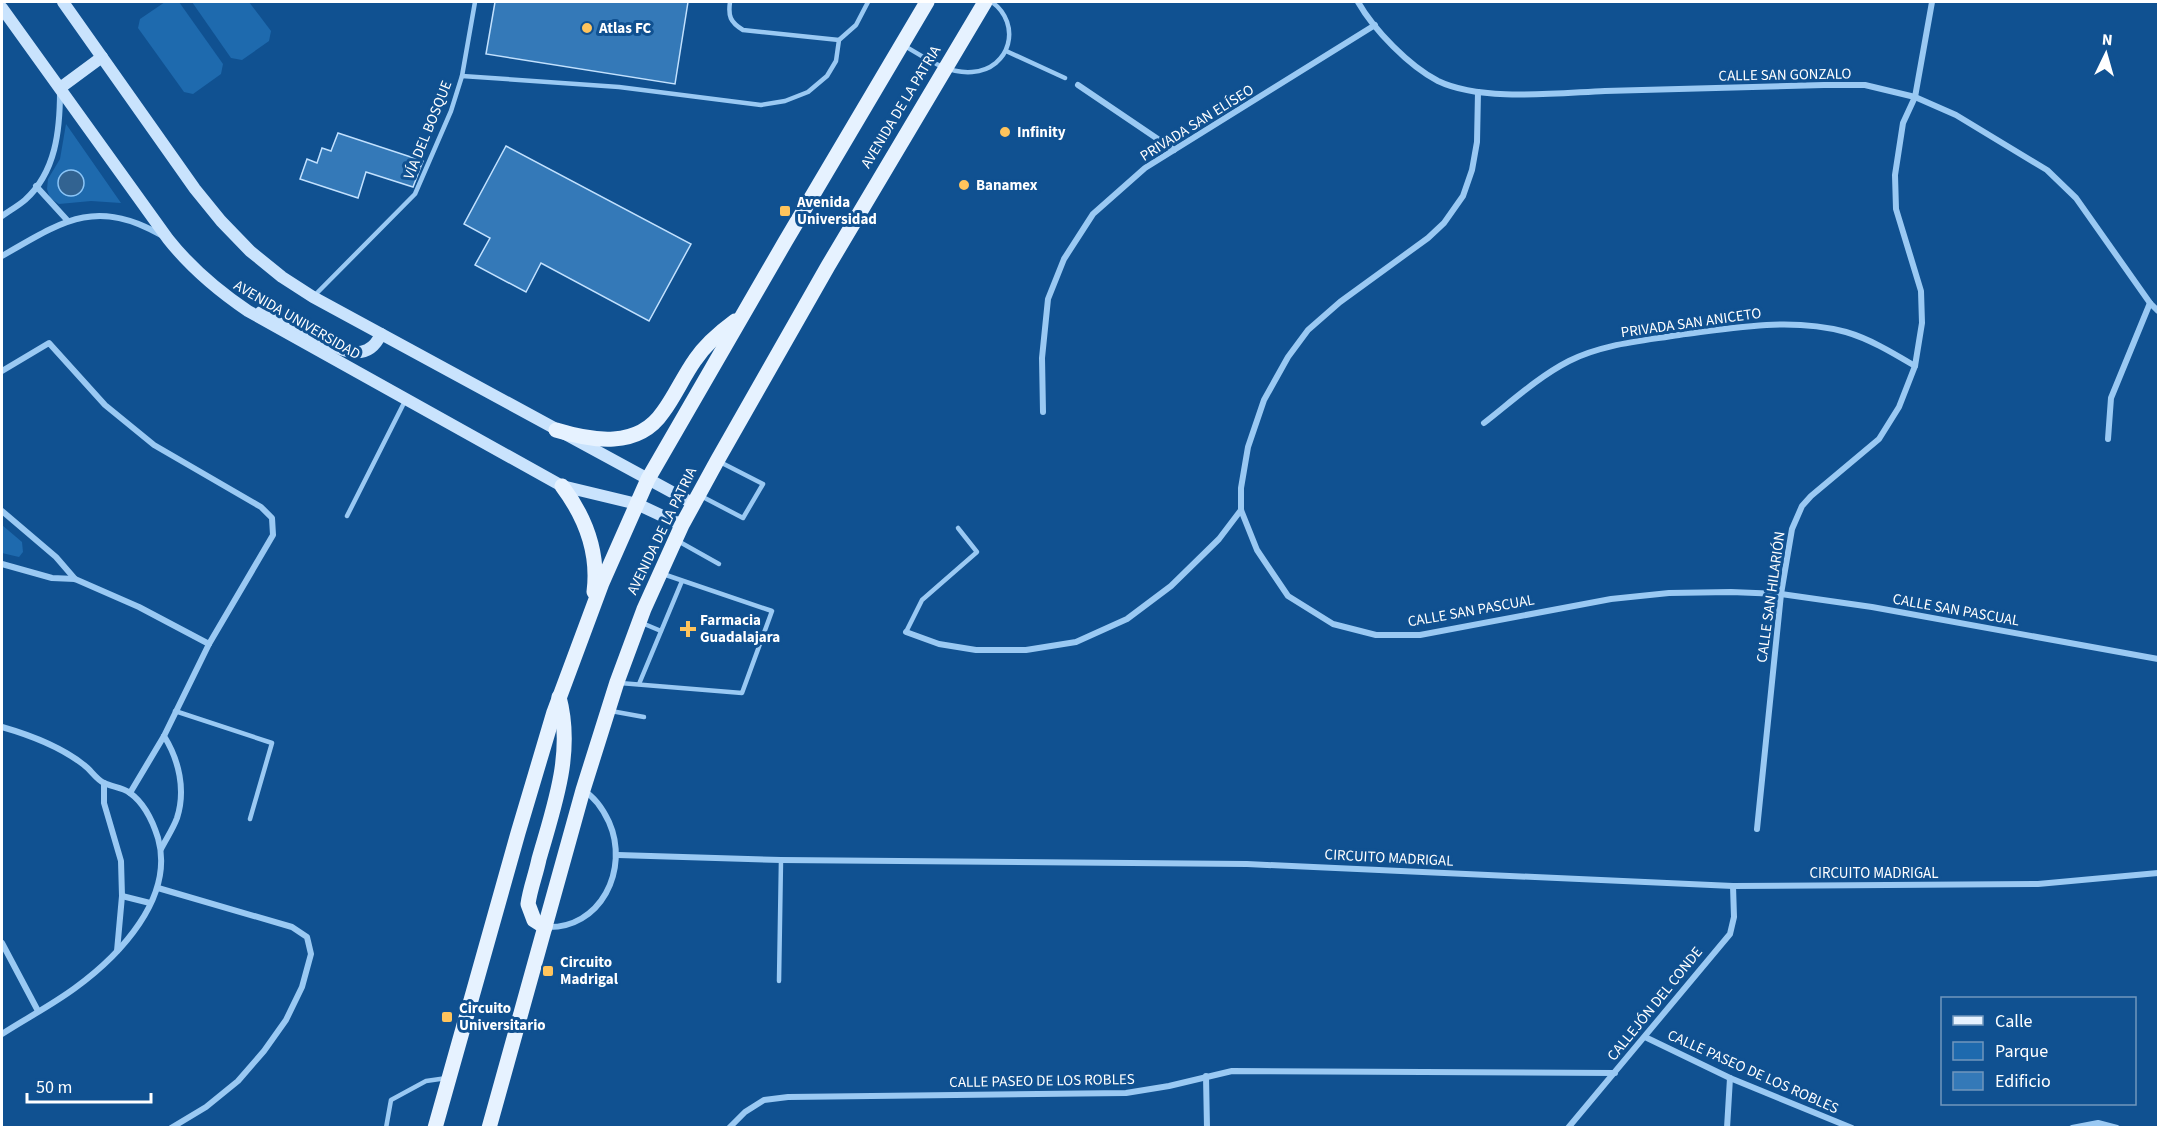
<svg xmlns="http://www.w3.org/2000/svg" width="2160" height="1129" font-family="'Source Sans 3',sans-serif">
<style>
.green{fill:#1e6aae}
.water{fill:#326391;stroke:#8bc5f7;stroke-width:1.5}
.building{fill:#3479b8;stroke:#c2e1fe;stroke-width:1.5}
.lines{fill:none;stroke-linecap:round;stroke-linejoin:round}
.lane{stroke:#9ac9f3;stroke-width:4.5}
.street{stroke:#9ac9f3;stroke-width:6}
.secondary{stroke:#c9e3fd;stroke-width:12}
.primary{stroke:#e6f2ff;stroke-width:15}
.poi-dot{fill:#ffc45c;stroke:#105191;stroke-width:2}
.labels{text-anchor:middle;dominant-baseline:central;stroke-width:6;stroke-linejoin:round;paint-order:stroke}
.poi-label{font-size:15px;font-weight:bold;fill:#fff;stroke:#105191;text-anchor:start}
.street-label{font-size:15px;fill:#fff;stroke:#105191}
</style>
<rect width="100%" height="100%" fill="#105191"/>
<g class="green">
<polygon points="165,2 179,2 223,64 221,74 193,94 184,92 138,28 140,19"/>
<polygon points="192,2 249,2 271,31 269,41 242,60 231,58"/>
<polygon points="66,124 121,203 91,201 59,204 50,198 47,189 48,179 60,159"/>
<polygon points="2,525 22,542 23,552 19,557 2,553"/>
</g>
<circle class="water" cx="71" cy="183" r="13"/>
<g class="building">
<polygon points="495,2 688,2 675,84 486,54"/>
<polygon points="338,133 423,161 413,187 366,172 358,198 300,179 307,159 317,163 322,148 331,151"/>
<polygon points="506,146 691,244 649,321 541,263 526,292 475,265 490,238 464,224"/>
</g>
<g class="lines">
<g class="lane">
<path d="M730,2C728,16 730,22 743,30L839,40L856,25L868,2"/>
<path d="M903,45C924,57 946,74 972,72C1011,69 1022,24 992,2"/>
<polyline points="1006,51 1065,78"/>
<polyline points="462,76 619,87 761,105 785,101 808,92 827,76 836,61 839,40"/>
<polyline points="315,295 415,194 451,111 462,76 475,2"/>
<polyline points="701,496 743,518 763,484 720,462"/>
<polyline points="347,516 406,399"/>
<polyline points="678,541 719,564"/>
<polyline points="642,623 661,631"/>
<polyline points="906,632 922,600 977,552 958,528"/>
<polyline points="620,683 742,693 772,611 663,574"/>
<polyline points="639,684 682,581"/>
<polyline points="175,711 272,743 250,819"/>
<polyline points="611,711 644,717"/>
<polyline points="779,981 781,860"/>
<polyline points="386,1128 391,1100 426,1081 447,1078"/>
</g>
<g class="street">
<path d="M1358,2C1374,30 1409,66 1438,81C1482,102 1557,93 1605,91C1678,89 1751,87 1824,85H1865L1915,97L1956,115L2047,170L2076,198L2150,303L2158,311"/>
<polyline points="1078,85 1174,150"/>
<polyline points="1478,92 1477,142 1472,170 1463,196 1444,223 1428,238 1340,302 1308,330 1288,357 1264,400 1248,447 1241,488 1241,510 1257,550 1288,596 1333,624 1376,635 1420,635 1611,599 1669,593 1731,592 1781,594 1872,607 2158,659"/>
<polyline points="36,186 67,220"/>
<path d="M2,216C9,211 18,206 25,200C56,172 60,130 60,91"/>
<path d="M2,256C61,222 95,197 161,235"/>
<polyline points="2,371 49,343 105,405 154,445 261,507 272,518 273,535 209,644 164,736 130,793"/>
<polyline points="1043,412 1042,358 1048,299 1064,259 1093,214 1145,168 1375,25"/>
<path d="M1484,423C1511,402 1538,377 1569,361C1602,344 1642,341 1679,335C1734,328 1790,317 1846,332C1870,339 1893,353 1915,366"/>
<polyline points="2108,439 2111,398 2150,303"/>
<polyline points="2,511 56,557 75,579"/>
<polyline points="2,564 52,578 75,579 139,607 209,644"/>
<polyline points="906,632 939,644 976,650 1026,650 1076,642 1127,619 1171,586 1219,539 1241,510"/>
<path d="M2,727C30,735 60,746 84,765C91,770 96,779 104,783C112,787 122,787 130,793C144,803 153,822 158,838C175,898 119,956 75,988C52,1005 25,1019 2,1034"/>
<polyline points="104,783 104,803 121,861 122,896 117,951"/>
<polyline points="1757,829 1781,594 1792,529 1802,506 1811,496 1879,439 1899,407 1915,366 1922,323 1921,291 1896,209 1895,175 1903,123 1915,97 1932,2"/>
<path d="M161,849C166,839 173,829 177,818C186,790 179,760 164,736"/>
<polyline points="618,855 781,860 1247,864 1733,886 2038,884 2158,873"/>
<polyline points="158,888 292,927 307,937 311,954 302,987 286,1020 264,1051 238,1081 206,1107 171,1128"/>
<polyline points="122,896 150,903"/>
<path d="M545,927C601,930 630,869 609,822C603,809 596,798 583,790"/>
<polyline points="2,943 38,1011"/>
<polyline points="1645,1037 1730,1078 1852,1128"/>
<polyline points="1206,1076 1207,1128"/>
<polyline points="729,1128 745,1112 764,1100 788,1097 1126,1093 1169,1086 1232,1071 1615,1073"/>
<polyline points="1568,1128 1730,934 1734,917 1733,886"/>
<polyline points="1727,1128 1730,1078"/>
<polyline points="2072,1128 2098,1123 2117,1128"/>
</g>
<g class="secondary">
<polyline points="63,2 195,189 221,221 250,251 282,277 313,297 694,504"/>
<path d="M2,8L168,239C191,268 217,290 248,311L562,486L637,504L682,525"/>
<polyline points="60,88 102,57"/>
<path d="M261,312C273,315 285,319 296,325C321,338 363,374 381,334"/>
</g>
<g class="primary">
<path d="M556,430C592,441 638,449 663,412C675,396 683,377 695,360C705,345 720,332 735,321"/>
<path d="M562,486C586,518 599,553 594,592"/>
<path d="M545,927L534,920L528,904C530,889 536,874 539,859C554,806 574,753 559,697"/>
<polyline points="435,1128 518,833 554,712 602,583 648,479 785,242 927,2"/>
<polyline points="489,1128 583,790 617,682 644,609 682,525 717,461 828,266 985,2"/>
</g>
</g>
<g class="poi-dot">
<circle cx="587" cy="28" r="6"/>
<circle cx="1005" cy="132" r="6"/>
<circle cx="964" cy="185" r="6"/>
<rect x="779" y="205" width="12" height="12" rx="3"/>
<path d="M685 620h6v6h6v6h-6v6h-6v-6h-6v-6h6z"/>
<rect x="542" y="965" width="12" height="12" rx="3"/>
<rect x="441" y="1011" width="12" height="12" rx="3"/>
</g>
<g class="labels">
<g class="poi-label">
<text x="599" y="28">Atlas FC</text>
<text x="1017" y="132">Infinity</text>
<text x="976" y="185">Banamex</text>
<text x="797" y="202">Avenida<tspan x="797" dy="17">Universidad</tspan></text>
<text x="700" y="620">Farmacia<tspan x="700" dy="17">Guadalajara</tspan></text>
<text x="560" y="962">Circuito<tspan x="560" dy="17">Madrigal</tspan></text>
<text x="459" y="1008">Circuito<tspan x="459" dy="17">Universitario</tspan></text>
</g>
<g class="street-label">
<text transform="translate(1785 75) rotate(-1)">CALLE SAN GONZALO</text>
<text transform="translate(901 107) rotate(-59)">AVENIDA DE LA PATRIA</text>
<text transform="translate(1197 123) rotate(-32)">PRIVADA SAN ELÍSEO</text>
<text transform="translate(428 130) rotate(-68)">VÍA DEL BOSQUE</text>
<text transform="translate(297 320) rotate(30)">AVENIDA UNIVERSIDAD</text>
<text transform="translate(1691 323) rotate(-8)">PRIVADA SAN ANICETO</text>
<text transform="translate(662 531) rotate(-64)">AVENIDA DE LA PATRIA</text>
<text transform="translate(1771 597) rotate(-82)">CALLE SAN HILARIÓN</text>
<text transform="translate(1956 610) rotate(10)">CALLE SAN PASCUAL</text>
<text transform="translate(1471 611) rotate(-10)">CALLE SAN PASCUAL</text>
<text transform="translate(1389 858) rotate(3)">CIRCUITO MADRIGAL</text>
<text x="1874" y="873">CIRCUITO MADRIGAL</text>
<text transform="translate(1655 1004) rotate(-51)">CALLEJÓN DEL CONDE</text>
<text transform="translate(1753 1072) rotate(24)">CALLE PASEO DE LOS ROBLES</text>
<text transform="translate(1042 1081) rotate(-1)">CALLE PASEO DE LOS ROBLES</text>
</g>
</g>
<rect width="2160" height="1129" fill="none" stroke="#ffffff" stroke-width="6"/>
<rect x="1941" y="997" width="195" height="108" fill="#105191" stroke="#7097bd" stroke-width="1.5"/>
<rect x="1953" y="1016" width="30" height="9" fill="#e6f2ff" stroke="#7097bd" stroke-width="1.5"/>
<text x="1995" y="1027" font-size="18" fill="#ffffff">Calle</text>
<rect x="1953" y="1042" width="30" height="18" fill="#1e6aae" stroke="#7097bd" stroke-width="1.5"/>
<text x="1995" y="1057" font-size="18" fill="#ffffff">Parque</text>
<rect x="1953" y="1072" width="30" height="18" fill="#3479b8" stroke="#7097bd" stroke-width="1.5"/>
<text x="1995" y="1087" font-size="18" fill="#ffffff">Edificio</text>
<g transform="translate(2106 54) rotate(5)" stroke="#105191" stroke-width="4.5" paint-order="stroke">
<path d="M0-4.5L10 22L0 15L-10 22Z" fill="#ffffff"/>
<text y="-9" font-size="16" font-weight="bold" text-anchor="middle" fill="#ffffff">N</text>
</g>
<path d="M27 1093v9h124v-9" fill="none" stroke="#ffffff" stroke-width="3"/>
<text x="36" y="1093" font-size="18" fill="#ffffff" stroke="#105191" stroke-width="4.5" paint-order="stroke">50 m</text>
</svg>
